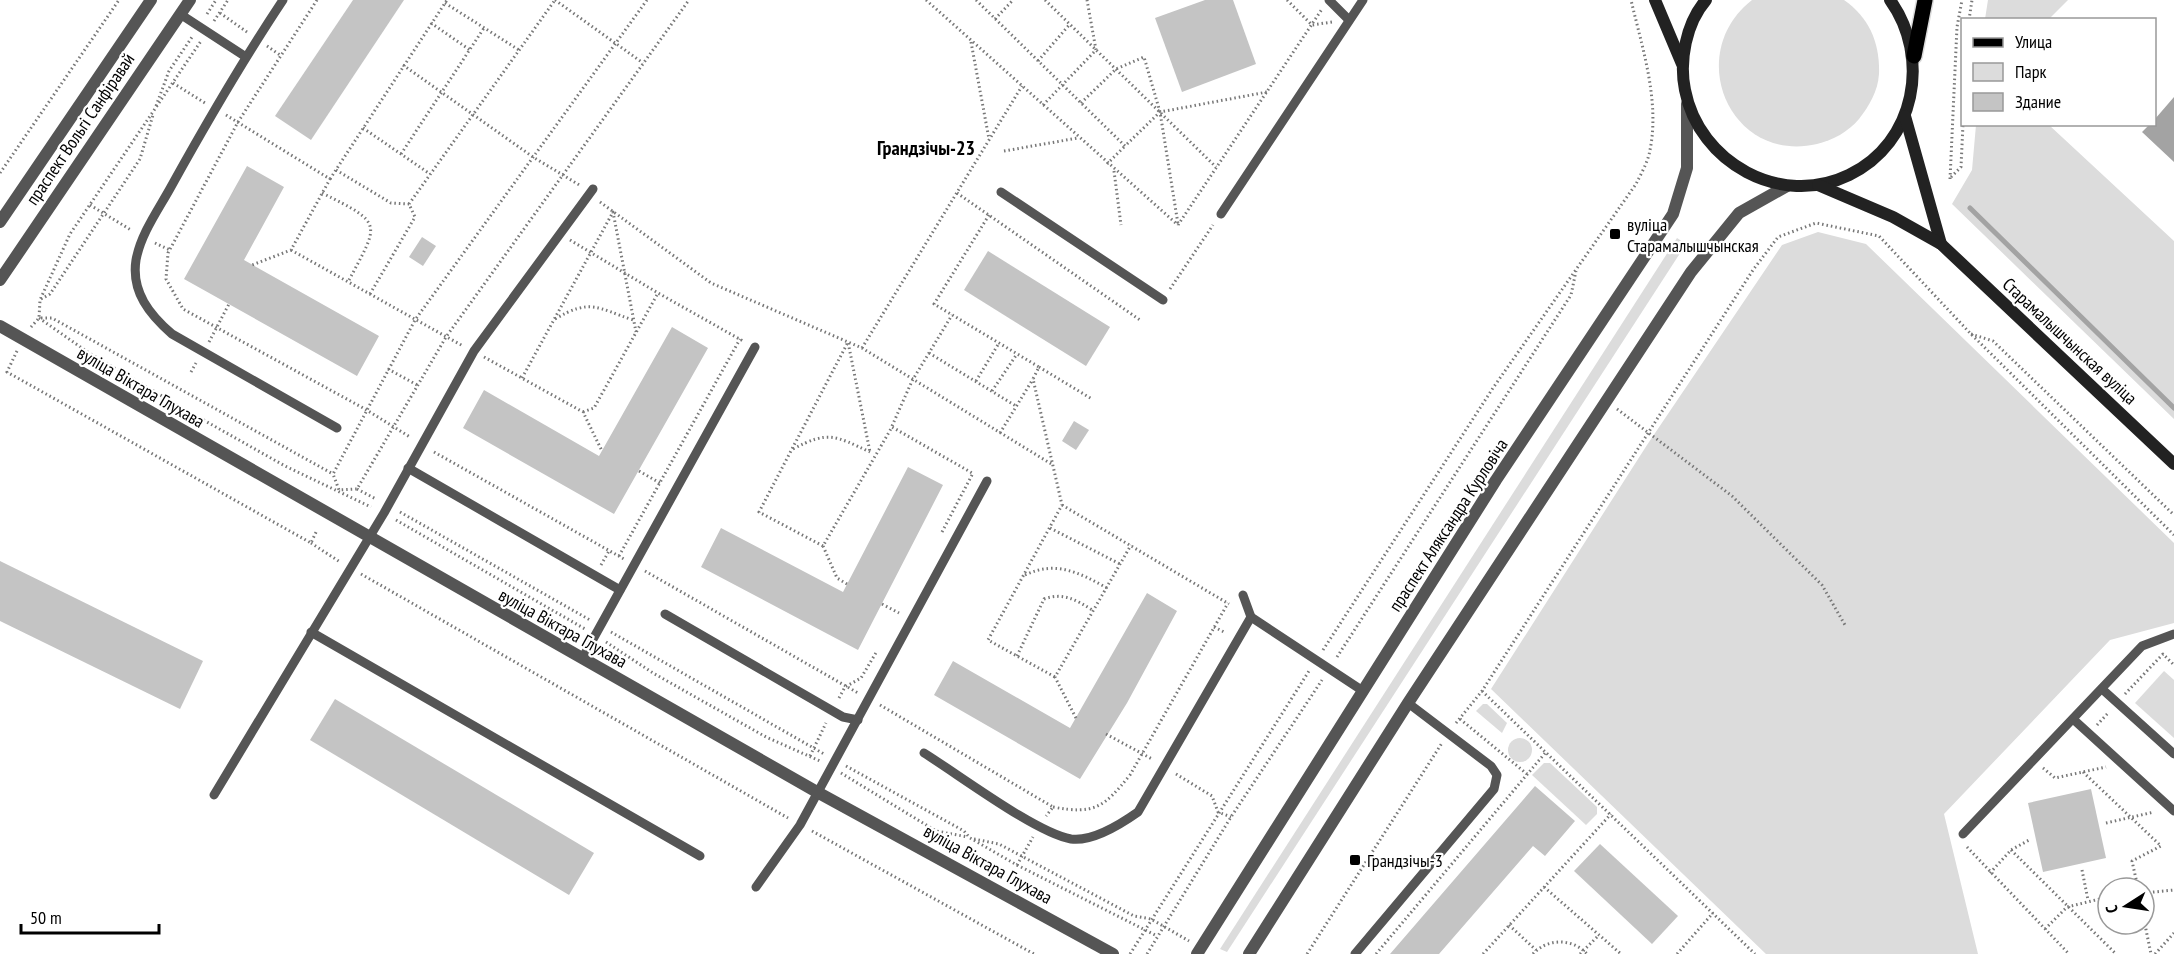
<svg xmlns="http://www.w3.org/2000/svg" width="2174" height="954" font-family="'PT Sans Narrow',sans-serif">
<style>
.green{fill:#dcdcdc}
.water{fill:#a3a3a3}
.lines{fill:none;stroke-linecap:round;stroke-linejoin:round}
.stream{stroke:#a3a3a3;stroke-width:5}
.building{fill:#c4c4c4}
.primary-casing{stroke:#dbdbdb;stroke-width:18}
.path{stroke:#777;stroke-width:3;stroke-dasharray:1.5 3;stroke-linecap:butt}
.service{stroke:#555;stroke-width:9}
.minor{stroke:#555;stroke-width:12}
.secondary{stroke:#222;stroke-width:12}
.primary{stroke:#000;stroke-width:15}
.poi-dot{fill:#000;stroke:#fff;stroke-width:2}
.labels{text-anchor:middle;dominant-baseline:central;stroke-width:4.5;stroke-linejoin:round;paint-order:stroke}
.street-label{font-size:18px;fill:#000;stroke:#fff}
.poi-label{font-size:18px;fill:#000;stroke:#fff;text-anchor:start}
.neighbourhood-label{font-size:20px;font-weight:bold;fill:#000;stroke:#fff}
</style>
<rect width="100%" height="100%" fill="#fff"/>
<g class="green">
<path d="M1752,0H1844C1870,18 1880,44 1879,74C1878,91 1869,106 1859,119C1848,132 1833,140 1817,144C1730,164 1683,54 1752,0Z"/>
<polygon points="1988,0 2068,0 2049,19 1985,19"/>
<polygon points="1976,125 2049,125 2174,241 2174,419 1952,204 1972,170"/>
<polygon points="1818,232 1866,244 2174,543 2174,623 2110,640 1944,814 1978,954 1766,954 1491,689 1647,445 1782,245"/>
<polygon points="1677,238 1686,244 1227,952 1220,949"/>
<polygon points="2164,671 2174,680 2174,738 2135,703"/>
<polygon points="1483,704 1487,704 1507,723 1502,733 1476,711"/>
<circle cx="1520" cy="750" r="12"/>
<polygon points="1544,763 1550,763 1597,807 1597,814 1586,825 1532,775"/>
</g>
<polygon class="water" points="2174,97 2174,162 2142,132 2149,125 2154,124 2155,119"/>
<g class="lines">
<polyline class="stream" points="1970,208 2174,408"/>
</g>
<g class="building">
<polygon points="353,0 404,0 311,140 275,116"/>
<polygon points="1205,0 1233,0 1256,64 1182,92 1155,18"/>
<polygon points="247,166 284,187 244,260 379,336 357,376 184,279"/>
<polygon points="422,237 436,246 423,266 409,257"/>
<polygon points="988,251 1110,327 1086,366 964,290"/>
<polygon points="672,327 708,348 614,514 463,428 484,390 599,456"/>
<polygon points="1074,421 1089,430 1076,450 1062,441"/>
<polygon points="908,467 943,485 858,650 701,567 721,528 843,592"/>
<polygon points="0,561 203,661 180,709 0,621"/>
<polygon points="1147,593 1177,611 1127,703 1080,779 934,695 953,661 1070,728"/>
<polygon points="335,699 594,853 569,895 310,740"/>
<polygon points="1535,786 1575,821 1545,856 1533,846 1439,954 1390,954"/>
<polygon points="2091,789 2106,858 2043,872 2028,803"/>
<polygon points="1600,844 1678,916 1652,944 1574,871"/>
</g>
<g class="lines">
<defs>
<polyline id="primary" points="1914,56 1925,0"/>
</defs>
<use href="#primary" class="primary-casing"/>
<g class="path">
<polyline points="317,0 238,122 168,253 166,279 183,309 365,409 410,437"/>
<polyline points="555,0 643,63"/>
<polyline points="647,0 415,320 333,474 339,490 357,489 446,337 689,0"/>
<polyline points="926,0 1178,225"/>
<polyline points="976,0 1125,146 1160,112 1267,92"/>
<polyline points="1045,0 1216,167"/>
<polyline points="1287,0 1312,25 1332,22"/>
<polyline points="445,3 519,50"/>
<polyline points="220,13 247,32"/>
<polyline points="207,14 216,0"/>
<polyline points="995,19 1013,0"/>
<polyline points="1969,20 1972,0"/>
<polyline points="214,21 228,0"/>
<polyline points="431,23 470,50"/>
<polyline points="971,42 989,139"/>
<polyline points="267,46 280,55"/>
<polyline points="1038,61 1070,24"/>
<polyline points="403,65 533,157 581,186"/>
<polyline points="173,83 205,103"/>
<polyline points="1081,103 1116,69 1144,57 1160,112 1178,224"/>
<polyline points="1043,105 1096,50 1087,0"/>
<polyline points="156,106 169,71 192,37"/>
<polyline points="226,115 330,179 291,250 252,265"/>
<polyline points="363,128 430,174"/>
<polyline points="1004,151 1078,138"/>
<polyline points="401,154 484,28"/>
<polyline points="1107,164 1125,146"/>
<polyline points="336,170 391,203 409,204"/>
<polyline points="1114,171 1121,225"/>
<polyline points="0,173 119,0"/>
<polyline points="1951,177 1961,167 1963,124"/>
<polyline points="330,179 447,0"/>
<polyline points="1950,179 1957,27 1962,0"/>
<path d="M322,193C385,224 379,223 348,282"/>
<polyline points="957,193 1140,320"/>
<polyline points="600,202 711,283 862,348 1053,465"/>
<polyline points="90,205 131,230"/>
<polyline points="989,215 934,304 1039,367 1033,379 1062,505 988,640 1055,677"/>
<polyline points="1178,225 1322,9"/>
<polyline points="570,240 658,293"/>
<polyline points="155,243 170,250"/>
<polyline points="291,250 463,346"/>
<polyline points="1170,289 1213,225"/>
<polyline points="370,294 415,217 409,204 555,0"/>
<polyline points="41,299 50,294 140,159 153,115"/>
<polyline points="39,318 89,353 184,409 285,466 371,507"/>
<polyline points="41,318 52,318 333,474"/>
<path d="M555,319C591,298 597,308 633,320"/>
<polyline points="31,327 39,318 40,300 70,234 201,41"/>
<polyline points="1971,334 1993,341 2174,515"/>
<polyline points="209,342 229,304"/>
<polyline points="862,348 1022,86"/>
<polyline points="17,351 7,372 311,543 317,530"/>
<polyline points="929,353 1016,406"/>
<polyline points="484,357 583,412 602,451"/>
<polyline points="1039,367 1092,399"/>
<polyline points="388,369 419,386"/>
<polyline points="191,372 196,363"/>
<polyline points="522,378 613,212 636,332"/>
<polyline points="976,381 999,343"/>
<polyline points="992,391 1017,354"/>
<polyline points="1617,409 1732,496 1822,585 1845,625"/>
<polyline points="583,412 594,408 658,293 743,341"/>
<polyline points="892,426 912,381 952,315"/>
<polyline points="1000,433 1033,379"/>
<path d="M793,449C829,430 835,436 870,452"/>
<polyline points="434,452 624,559"/>
<polyline points="639,471 660,483"/>
<polyline points="357,489 376,499"/>
<polyline points="1062,505 1229,604"/>
<polyline points="400,512 590,620"/>
<polyline points="396,520 585,629"/>
<polyline points="1050,528 1120,564"/>
<polyline points="942,532 973,473"/>
<polyline points="311,543 340,562"/>
<polyline points="823,546 759,512 848,342 870,452"/>
<polyline points="619,556 740,339"/>
<polyline points="601,565 609,551"/>
<polyline points="645,571 858,693"/>
<polyline points="361,574 788,818"/>
<path d="M1025,575C1056,560 1080,573 1107,588"/>
<polyline points="847,584 837,578 823,546 892,427 972,473"/>
<polyline points="882,604 899,613"/>
<polyline points="1214,627 1226,633"/>
<polyline points="611,632 824,754"/>
<polyline points="606,642 653,673 766,737 820,761"/>
<path d="M1323,650L1493,388L1636,184C1641,174 1648,162 1650,150C1660,101 1642,47 1631,0"/>
<path d="M1017,656L1044,599C1064,592 1076,600 1094,611"/>
<polyline points="1337,657 1571,295 1576,271"/>
<polyline points="1482,691 1755,954"/>
<polyline points="2125,694 2163,654 2174,665"/>
<polyline points="839,698 845,687 861,678 877,651"/>
<polyline points="880,705 1053,807 1046,816"/>
<polyline points="1076,718 1055,677 1131,545"/>
<polyline points="1460,719 1527,774"/>
<polyline points="1456,723 1482,691 1753,270 1778,237 1816,223 1879,236 1970,333 2174,535"/>
<polyline points="2097,725 2109,712"/>
<polyline points="1106,734 1152,759"/>
<polyline points="810,756 826,723"/>
<polyline points="846,766 964,831 970,838 1017,865 1033,837"/>
<polyline points="2043,768 2055,778 2106,767"/>
<polyline points="2083,772 2161,846 2132,861 2138,888"/>
<polyline points="841,773 936,831 968,837"/>
<polyline points="1176,774 1212,796 1218,812 1231,817"/>
<path d="M1053,807C1095,815 1104,807 1130,775L1228,603"/>
<polyline points="2106,823 2154,812"/>
<polyline points="812,831 1034,954"/>
<polyline points="974,839 999,844 1134,916 1151,919 1189,941"/>
<polyline points="1967,847 2069,954"/>
<polyline points="2011,850 2116,954"/>
<polyline points="1017,865 1157,936"/>
<polyline points="2082,870 2088,900"/>
<polyline points="1990,873 2011,850 2031,839"/>
<polyline points="1544,887 1621,954"/>
<polyline points="2144,893 2174,890"/>
<polyline points="2144,920 2151,954"/>
<polyline points="1509,925 1536,950"/>
<polyline points="2045,929 2067,907 2108,897"/>
<polyline points="1130,954 1309,671"/>
<polyline points="1147,954 1231,817 1322,680"/>
<polyline points="1307,954 1442,743"/>
<polyline points="1376,954 1546,752"/>
<polyline points="1483,954 1611,814"/>
<path d="M1533,954C1547,938 1573,938 1587,954"/>
<polyline points="1580,954 1599,935"/>
<polyline points="1677,954 1713,913"/>
<polyline points="2155,954 2174,933"/>
</g>
<g class="service">
<path d="M283,0C243,60 207,122 172,185C159,209 141,233 136,260C131,292 150,315 172,334L337,428"/>
<polyline points="1329,0 1349,20"/>
<polyline points="180,14 246,57"/>
<polyline points="1001,192 1163,300"/>
<polyline points="1221,214 1363,0"/>
<polyline points="408,468 620,590"/>
<polyline points="665,614 843,717 858,720"/>
<polyline points="1251,617 1363,691"/>
<polyline points="311,632 700,856"/>
<polyline points="582,659 755,347"/>
<polyline points="2102,689 2174,754"/>
<polyline points="2073,719 2174,811"/>
<path d="M924,753C958,774 1036,833 1071,839C1093,842 1121,824 1138,812L1251,617L1243,595"/>
<polyline points="214,795 384,513 474,351 593,189"/>
<polyline points="1963,834 2142,646 2174,634"/>
<polyline points="756,887 800,825 987,481"/>
<polyline points="1355,954 1494,789 1497,775 1491,766 1408,703"/>
</g>
<g class="minor">
<polyline points="0,222 151,0"/>
<polyline points="0,280 190,0"/>
<polyline points="0,326 817,792 1113,954"/>
<polyline points="1197,954 1496,480 1673,214 1687,168 1687,104"/>
<polyline points="1249,954 1408,703 1691,272 1739,213 1787,186"/>
</g>
<g class="secondary">
<polyline points="1655,0 1682,64"/>
<path d="M1706,0C1686,23 1679,61 1685,90C1699,163 1781,208 1849,175C1916,143 1931,57 1890,0"/>
<polyline points="1905,116 1941,244"/>
<polyline points="1818,185 1893,217 1941,244 2174,464"/>
</g>
<use href="#primary" class="primary"/>
</g>
<g class="poi-dot">
<rect x="1609" y="228" width="12" height="12" rx="3"/>
<rect x="1349" y="854" width="12" height="12" rx="3"/>
</g>
<g class="labels">
<g class="street-label">
<text transform="translate(80 129) rotate(-56)">праспект Вольгі Санфіравай</text>
<text transform="translate(2070 341) rotate(43)">Старамалышчынская вуліца</text>
<text transform="translate(141 387) rotate(30)">вуліца Віктара Глухава</text>
<text transform="translate(1448 525) rotate(-57)">праспект Аляксандра Курловіча</text>
<text transform="translate(563 628) rotate(29)">вуліца Віктара Глухава</text>
<text transform="translate(988 864) rotate(29)">вуліца Віктара Глухава</text>
</g>
<g class="poi-label">
<text x="1627" y="224">вуліца<tspan x="1627" dy="21">Старамалышчынская</tspan></text>
<text x="1367" y="860">Грандзічы-3</text>
</g>
<g class="neighbourhood-label">
<text x="926" y="148">Грандзічы-23</text>
</g>
</g>
<rect x="1961" y="18" width="195" height="108" fill="#ffffff" stroke="#999999" stroke-width="1.5"/>
<rect x="1973" y="38" width="30" height="9" fill="#000000" stroke="#999999" stroke-width="1.5"/>
<text x="2015" y="48" font-size="18" fill="#000000">Улица</text>
<rect x="1973" y="63" width="30" height="18" fill="#dcdcdc" stroke="#999999" stroke-width="1.5"/>
<text x="2015" y="78" font-size="18" fill="#000000">Парк</text>
<rect x="1973" y="93" width="30" height="18" fill="#c4c4c4" stroke="#999999" stroke-width="1.5"/>
<text x="2015" y="108" font-size="18" fill="#000000">Здание</text>
<g transform="translate(2126 906) rotate(258)"><circle r="28" fill="#ffffff" stroke="#999999" stroke-width="1.5"/>
<path d="M0-4.5L10 22L0 15L-10 22Z" fill="#000000"/>
<text y="-9" font-size="16" font-weight="bold" text-anchor="middle" fill="#000000">С</text>
</g>
<path d="M21 924v9h138v-9" fill="none" stroke="#000000" stroke-width="3"/>
<text x="30" y="924" font-size="18" fill="#000000" stroke="#ffffff" stroke-width="4.5" paint-order="stroke">50 m</text>
</svg>
